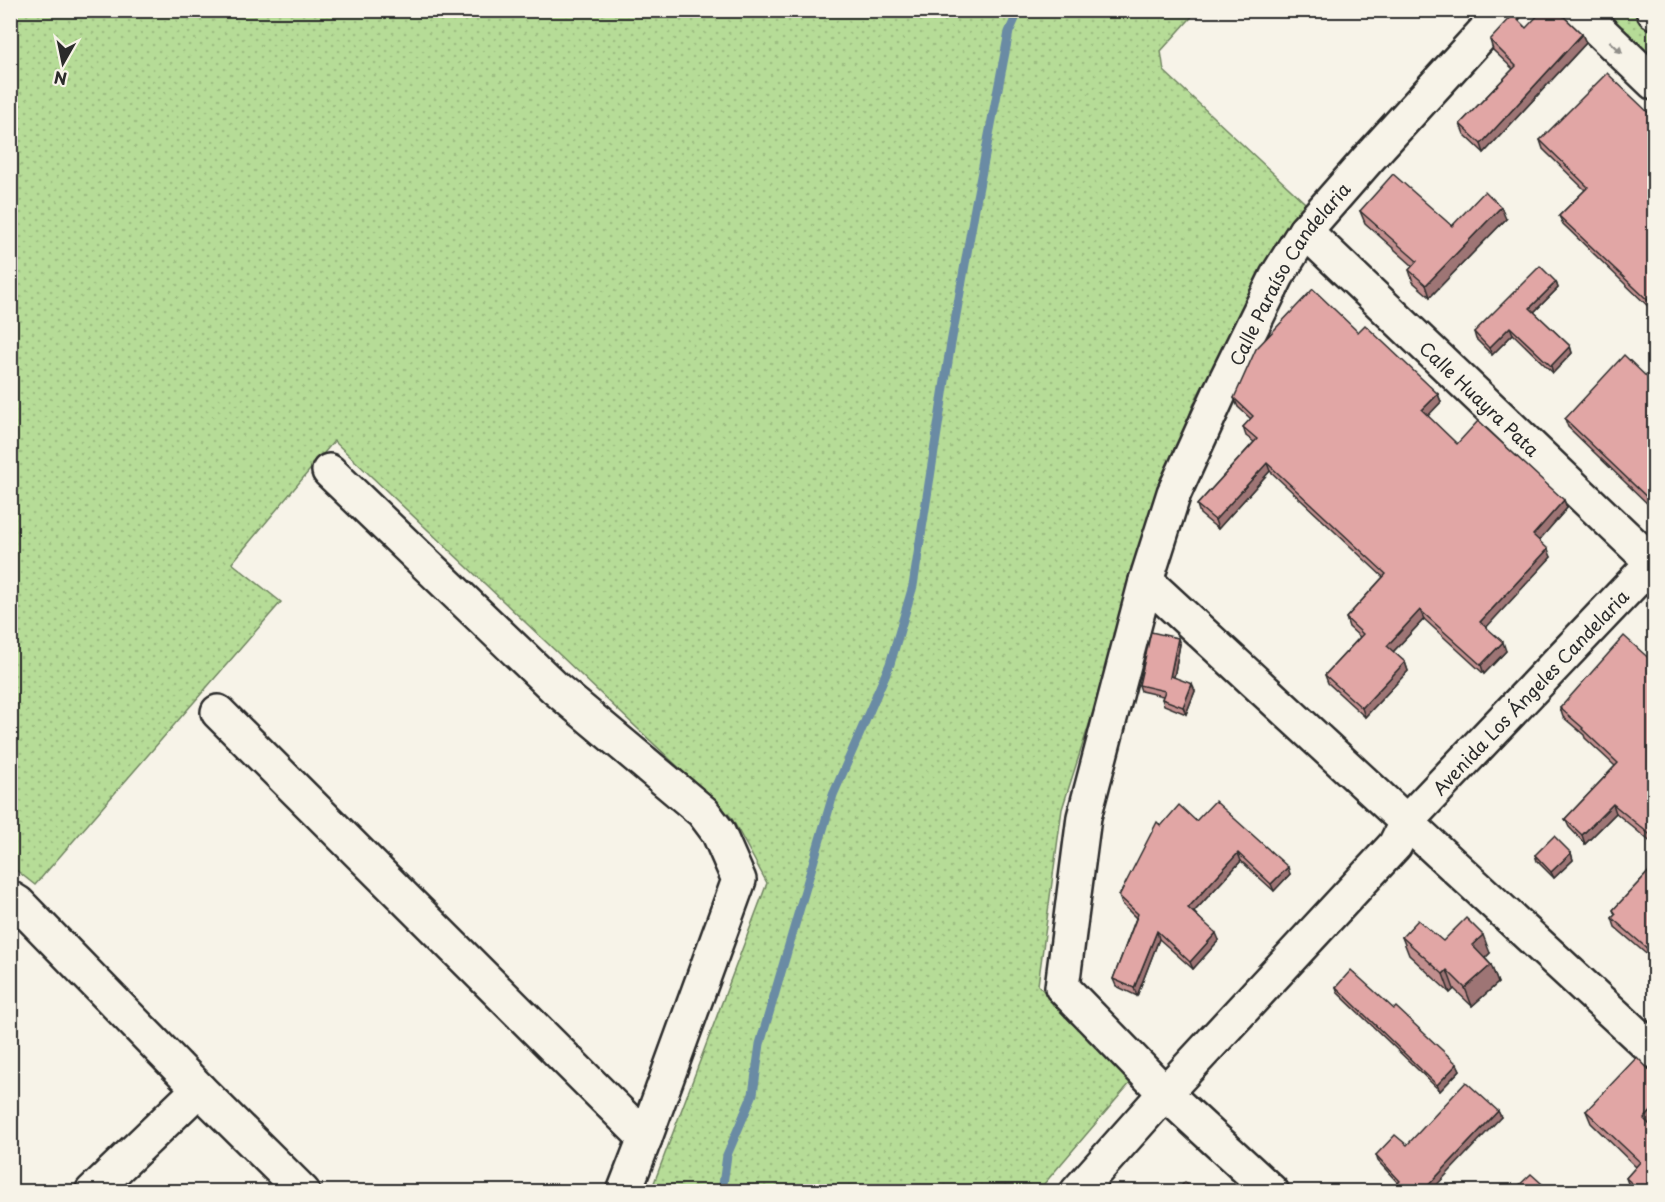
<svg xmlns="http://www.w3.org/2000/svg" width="1665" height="1202" font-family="'Playpen Sans',sans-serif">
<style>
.grass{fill:url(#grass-dots);stroke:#708461;stroke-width:1.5}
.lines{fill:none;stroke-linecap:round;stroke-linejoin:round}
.stream{stroke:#6b8ba4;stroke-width:9}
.minor-casing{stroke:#2b2b2b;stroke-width:38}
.minor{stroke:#f7f3e8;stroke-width:33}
.wall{fill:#c28f8e;stroke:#2b2b2b;stroke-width:1.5}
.shaded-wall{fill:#9e7474;stroke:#2b2b2b;stroke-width:1.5}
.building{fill:#e1a6a5;stroke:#2b2b2b;stroke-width:1.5}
.oneway{fill:#918f8a}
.labels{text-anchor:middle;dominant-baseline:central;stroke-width:5;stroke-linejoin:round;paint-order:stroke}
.street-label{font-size:18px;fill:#2b2b2b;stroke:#f7f3e8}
</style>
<defs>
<pattern id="grass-dots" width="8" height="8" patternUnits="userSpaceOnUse" patternTransform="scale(1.5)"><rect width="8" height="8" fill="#b6dc97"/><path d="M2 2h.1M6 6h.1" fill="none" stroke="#9dbd82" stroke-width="1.8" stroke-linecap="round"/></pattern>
</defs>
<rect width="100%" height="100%" fill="#f7f3e8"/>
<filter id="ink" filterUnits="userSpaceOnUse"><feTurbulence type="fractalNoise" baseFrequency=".0167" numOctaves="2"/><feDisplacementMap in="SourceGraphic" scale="12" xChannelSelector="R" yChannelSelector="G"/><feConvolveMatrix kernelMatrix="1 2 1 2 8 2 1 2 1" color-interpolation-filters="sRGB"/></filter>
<g filter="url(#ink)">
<g class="grass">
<polygon points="10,11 1197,11 1161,51 1164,71 1305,203 1196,398 1181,437 1062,809 1038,985 1131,1082 1038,1191 651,1191 767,883 731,817 334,441 232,563 281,602 35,885 11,866"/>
<polygon points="1598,11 1637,11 1654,27 1654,63"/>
</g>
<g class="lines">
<polyline class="stream" points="722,1192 727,1155 753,1094 760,1044 833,795 890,664 913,586 950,349 976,202 1009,32 1019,10"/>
<defs>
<g id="minor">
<polyline points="1578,10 1654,83"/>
<polyline points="1653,10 1654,12"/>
<path id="s1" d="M1305,231L1654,564"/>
<polyline points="329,471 555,688 703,812 718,832 739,880 645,1138 624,1192"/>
<polyline points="1146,581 1654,1051"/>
<polyline points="218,712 645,1138"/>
<polyline points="10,898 18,903 199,1089 303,1192"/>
<polyline points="92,1192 199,1089"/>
<path id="s2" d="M1077,1192L1165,1093L1395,845L1407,821L1654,561"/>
<path id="s3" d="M1272,1192L1165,1093L1062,987L1084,817L1146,581L1174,493L1220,392L1277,276L1305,231L1368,159L1504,10"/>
</g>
</defs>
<use href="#minor" class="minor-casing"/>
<use href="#minor" class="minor"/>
</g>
<g class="wall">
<polygon points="1561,14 1582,34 1586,43 1484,153 1464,134 1460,124 1513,69 1493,50 1490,40 1526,28"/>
<polygon points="1654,118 1654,312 1563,224 1559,216 1585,190 1543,149 1540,140"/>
<polygon points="1360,211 1452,226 1506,219 1430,297 1413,282 1409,270 1413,266 1365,223"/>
<polygon points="1556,282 1558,288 1534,312 1570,346 1572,353 1553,373 1513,334 1492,355 1476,339 1474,332"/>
<polygon points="1358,332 1438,394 1441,402 1427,416 1457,444 1564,500 1567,508 1539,540 1551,557 1486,627 1506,651 1484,674 1424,619 1393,652 1405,662 1408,671 1365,717 1328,683 1325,675 1360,637 1349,627 1346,618 1383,577 1270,471 1218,529 1200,514 1197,505 1254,442 1246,436 1243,427 1251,419 1238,407 1234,398"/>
<polygon points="1654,384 1654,510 1568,427 1565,419"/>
<polygon points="1180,644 1174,677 1195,691 1186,714 1164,705 1162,699 1163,696 1141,691 1139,685"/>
<polygon points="1654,663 1654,845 1616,813 1585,844 1569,827 1565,819 1615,766 1585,738 1584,735 1563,717 1560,708"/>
<polygon points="1196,821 1290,874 1274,891 1241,861 1194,912 1219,940 1193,969 1159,939 1137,996 1116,986 1113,979 1136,918 1122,904 1119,896 1161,826"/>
<polygon points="1571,853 1573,860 1554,878 1537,861 1535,855"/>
<polygon points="1654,866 1652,959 1615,927 1612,918 1615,915 1613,910"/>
<polygon points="1402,937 1443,941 1490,953 1485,958 1491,965 1498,983 1472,1006 1454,989 1450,993 1409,955"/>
<polygon points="1336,987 1457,1064 1460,1070 1440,1091 1338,993"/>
<polygon points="1498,1111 1501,1117 1398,1183 1378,1161 1376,1155 1407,1145"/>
<polygon points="1586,1111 1652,1127 1654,1191 1632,1191 1630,1189 1626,1178 1636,1167 1591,1123"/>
</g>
<g class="shaded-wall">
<polygon points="1582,34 1586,43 1484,153 1481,144"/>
<polygon points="1654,144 1654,156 1650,149"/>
<polygon points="1501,207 1506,219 1430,297 1426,285"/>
<polygon points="1556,282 1558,288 1532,314 1530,308"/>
<polygon points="1510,327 1513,334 1492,355 1489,348"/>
<polygon points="1570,346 1572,353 1553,373 1551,366"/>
<polygon points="1438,394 1441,402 1425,419 1422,410"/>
<polygon points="1267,463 1270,471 1218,529 1215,520"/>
<polygon points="1654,499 1654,509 1652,502"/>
<polygon points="1564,500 1567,508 1536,544 1533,535"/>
<polygon points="1548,549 1551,557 1483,631 1480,622"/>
<polygon points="1420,610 1424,619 1390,655 1387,646"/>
<polygon points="1178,638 1180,644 1173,683 1170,677"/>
<polygon points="1503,642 1506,651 1484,674 1481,665"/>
<polygon points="1405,662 1408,671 1365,717 1362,708"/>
<polygon points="1192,684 1195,691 1186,714 1183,707"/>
<polygon points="1613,804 1616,813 1585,844 1582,835"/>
<polygon points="1238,853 1241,861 1191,915 1188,908"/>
<polygon points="1571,853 1573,860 1554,878 1551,872"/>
<polygon points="1288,867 1290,874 1274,891 1271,884"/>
<polygon points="1157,931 1159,939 1137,996 1134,988"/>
<polygon points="1216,933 1219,940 1193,969 1190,962"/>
<polygon points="1483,935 1490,953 1479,964 1472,945"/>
<polygon points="1654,945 1654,957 1652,959 1649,950"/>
<polygon points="1491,965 1498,983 1472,1006 1465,988"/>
<polygon points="1447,970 1454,989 1450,993 1443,974"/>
<polygon points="1457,1064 1460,1070 1440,1091 1437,1085"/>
<polygon points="1654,1108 1654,1124 1649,1130 1644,1119"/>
<polygon points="1498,1111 1501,1117 1431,1191 1423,1191"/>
</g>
<g class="building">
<polygon points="1543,10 1559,10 1561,14 1582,34 1481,144 1460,124 1516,66 1490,40 1513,15 1526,28"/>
<polygon points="1607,73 1654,118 1654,144 1650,149 1654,154 1654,306 1559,216 1588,187 1540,140"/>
<polygon points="1393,174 1452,226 1485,191 1501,207 1426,285 1409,270 1417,261 1360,211"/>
<polygon points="1540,266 1556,282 1530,308 1570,346 1551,366 1510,327 1489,348 1474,332"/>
<polygon points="1313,289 1358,332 1365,325 1438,394 1422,410 1457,444 1478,421 1564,500 1533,535 1548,549 1480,622 1503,642 1481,665 1420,610 1387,646 1405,662 1362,708 1325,675 1363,634 1346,618 1386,574 1267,463 1215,520 1197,505 1257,439 1243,427 1253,416 1234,398 1256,349"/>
<polygon points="1624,355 1654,384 1654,499 1652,502 1565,419"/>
<polygon points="1151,632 1178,638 1170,677 1171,676 1192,684 1183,707 1162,699 1165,691 1139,685"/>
<polygon points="1624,636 1654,663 1654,838 1613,804 1582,835 1565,819 1618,763 1582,729 1583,728 1560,708"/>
<polygon points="1215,801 1288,867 1271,884 1238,853 1188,908 1216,933 1190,962 1157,931 1134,988 1113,979 1138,914 1119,896 1157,822 1161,826 1179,805 1196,821"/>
<polygon points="1554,836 1571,853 1551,872 1535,855"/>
<polygon points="1654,866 1654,945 1649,950 1612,918 1616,914 1613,910"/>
<polygon points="1466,918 1483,935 1472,945 1491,965 1465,988 1447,970 1443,974 1402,937 1418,920 1443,941"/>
<polygon points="1351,970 1394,1009 1396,1007 1457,1064 1437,1085 1336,987"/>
<polygon points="1637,1057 1654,1075 1654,1108 1644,1119 1654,1129 1654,1191 1640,1191 1626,1178 1640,1162 1586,1111"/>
<polygon points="1466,1082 1498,1111 1423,1191 1390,1191 1400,1181 1376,1155 1395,1135 1407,1145"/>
<polygon points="1531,1174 1550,1191 1513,1191"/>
<polygon points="1185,1182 1194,1191 1176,1191"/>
</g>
<defs><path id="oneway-solid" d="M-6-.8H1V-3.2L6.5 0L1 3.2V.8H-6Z" transform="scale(1.5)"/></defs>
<use class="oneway" href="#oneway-solid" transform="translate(1616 47) rotate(43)"/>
</g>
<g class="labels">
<g class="street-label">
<text stroke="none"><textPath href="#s3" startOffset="1050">Calle Paraíso Candelaria</textPath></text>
<text stroke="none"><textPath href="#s1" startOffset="242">Calle Huayra Pata</textPath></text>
<text stroke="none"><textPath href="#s2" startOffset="676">Avenida Los Ángeles Candelaria</textPath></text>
</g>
</g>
<rect width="1665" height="1202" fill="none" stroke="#f7f3e8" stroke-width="36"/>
<rect x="18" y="18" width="1629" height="1166" fill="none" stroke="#2b2b2b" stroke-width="2" filter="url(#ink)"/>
<g transform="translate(63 63) rotate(189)" stroke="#f7f3e8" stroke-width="4.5" paint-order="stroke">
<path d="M0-4.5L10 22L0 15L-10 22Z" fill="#2b2b2b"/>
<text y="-9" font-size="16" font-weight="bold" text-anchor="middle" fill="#2b2b2b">N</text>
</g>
</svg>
